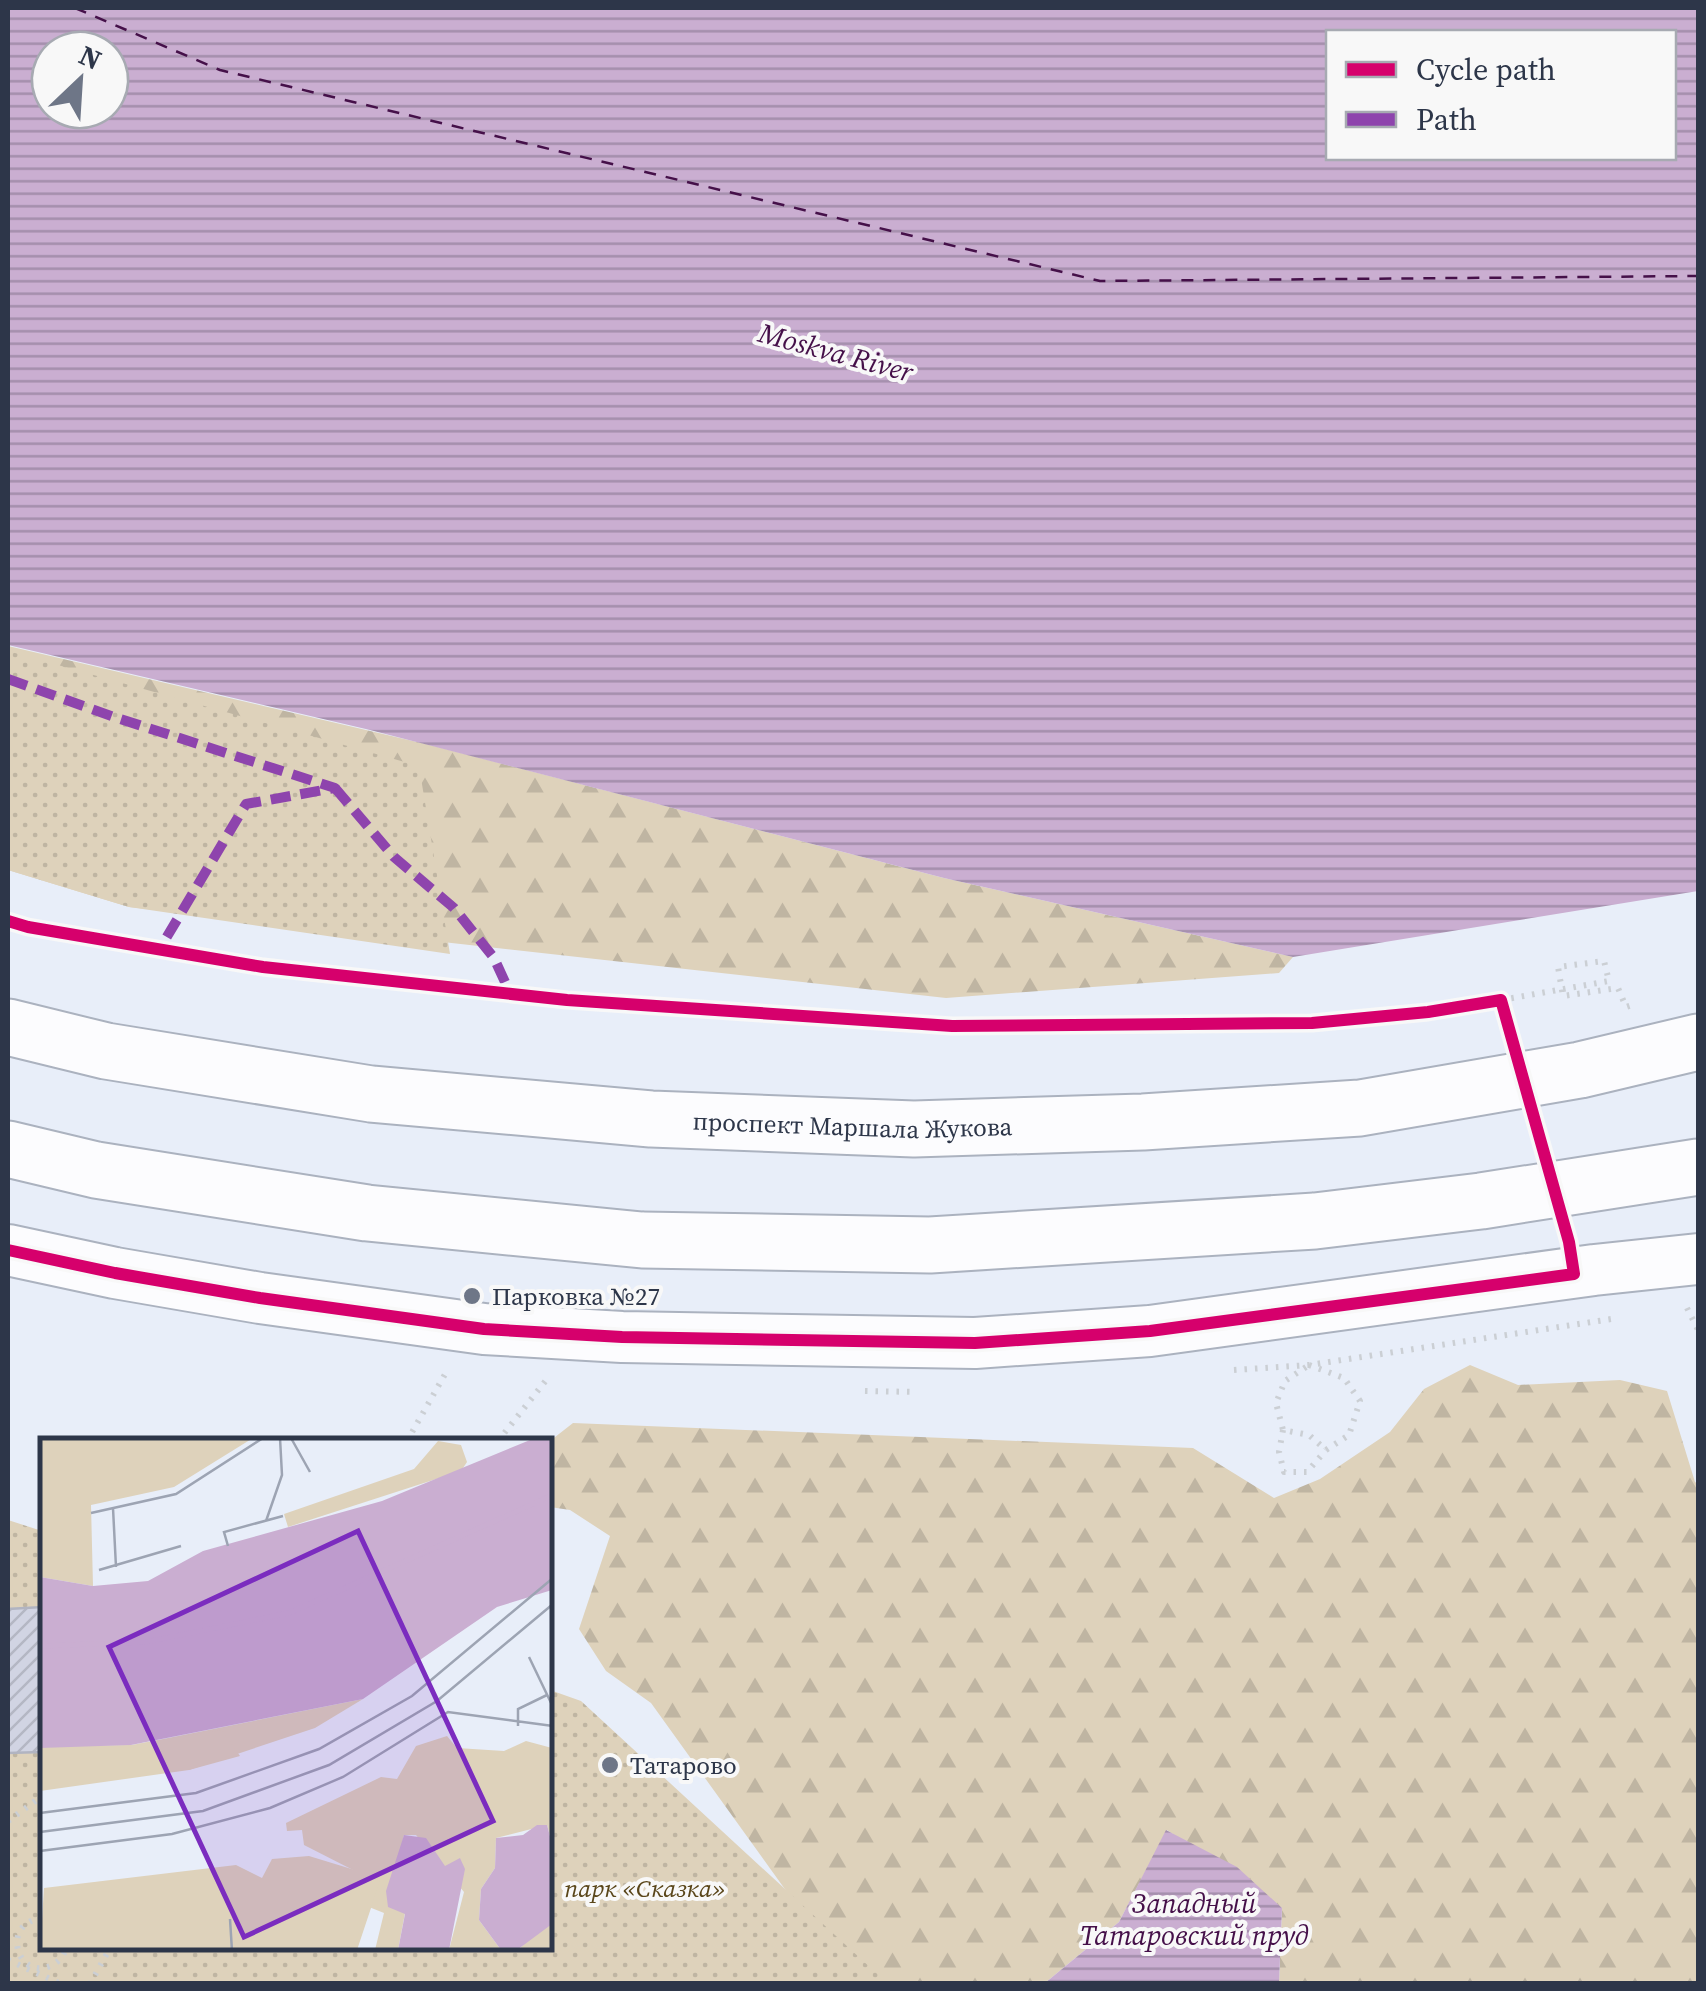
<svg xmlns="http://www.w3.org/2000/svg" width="1706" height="1991" font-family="'Source Serif 4',serif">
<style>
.forest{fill:url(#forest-firs)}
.park{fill:url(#park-dots)}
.water{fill:url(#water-rules);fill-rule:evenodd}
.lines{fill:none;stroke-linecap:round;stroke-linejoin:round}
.ferry{stroke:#451049;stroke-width:2.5;stroke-dasharray:12 10;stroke-linecap:butt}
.building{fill:url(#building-hatch);stroke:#b1b4c1;stroke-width:2.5}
.minor-casing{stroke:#abb2bf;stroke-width:54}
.major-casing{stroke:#abb2bf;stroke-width:59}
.path{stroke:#cbcfd4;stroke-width:6;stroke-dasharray:2.5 8;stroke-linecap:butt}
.minor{stroke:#fcfcfe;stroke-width:50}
.major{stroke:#fcfcfe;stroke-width:55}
.quiet{stroke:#8e44ad;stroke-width:10;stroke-dasharray:20 10;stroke-linecap:butt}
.cycleway-casing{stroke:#f8f8f8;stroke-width:19}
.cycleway{stroke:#d6006c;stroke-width:12}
.poi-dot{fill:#6e7687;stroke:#f8f8f8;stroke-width:4}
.labels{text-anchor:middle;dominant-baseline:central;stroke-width:8;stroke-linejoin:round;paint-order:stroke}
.street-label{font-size:25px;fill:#2d3649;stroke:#f8f8f8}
.poi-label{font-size:25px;fill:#2d3649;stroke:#f8f8f8;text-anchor:start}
.park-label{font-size:25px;font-style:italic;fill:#5a461a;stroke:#f8f8f8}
.water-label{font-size:28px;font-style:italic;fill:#451049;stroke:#f8f8f8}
.inset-river{fill:none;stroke:#caaed1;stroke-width:5}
.inset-road{fill:none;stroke:#9da4b3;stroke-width:2.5}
.view{fill:#7b2cbf;fill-opacity:0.15;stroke:#7b2cbf;stroke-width:5}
.inset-edge{fill:none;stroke:#2d3649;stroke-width:5}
</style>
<defs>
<pattern id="forest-firs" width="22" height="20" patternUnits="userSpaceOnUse" patternTransform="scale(2.5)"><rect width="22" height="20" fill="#ded2bb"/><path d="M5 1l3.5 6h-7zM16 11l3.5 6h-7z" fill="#bfb5a2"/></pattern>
<pattern id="park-dots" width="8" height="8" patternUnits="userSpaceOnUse" patternTransform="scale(2.5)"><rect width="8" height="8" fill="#ded2bb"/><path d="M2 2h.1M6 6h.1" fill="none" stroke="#bfb5a2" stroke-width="1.8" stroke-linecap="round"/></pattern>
<pattern id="water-rules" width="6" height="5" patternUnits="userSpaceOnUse" patternTransform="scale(2.5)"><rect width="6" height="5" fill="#caaed1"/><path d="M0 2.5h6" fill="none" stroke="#a48eac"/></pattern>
<pattern id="building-hatch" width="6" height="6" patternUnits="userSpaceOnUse" patternTransform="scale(2.5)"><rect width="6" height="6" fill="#d1d4e3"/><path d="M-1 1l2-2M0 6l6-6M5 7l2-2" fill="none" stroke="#b4b7c4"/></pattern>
</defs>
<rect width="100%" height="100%" fill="#e8eef9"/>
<g class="forest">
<polygon points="8,646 430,745 944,878 1293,957 1279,973 946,998 129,907 8,870"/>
<polygon points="1470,1365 1518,1385 1620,1380 1667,1391 1695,1482 1698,1484 1698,1983 1279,1983 1282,1908 1167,1830 1119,1922 1045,1983 819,1983 797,1906 651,1703 606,1671 579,1629 610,1536 570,1510 550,1507 550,1441 573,1423 1193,1448 1274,1498 1320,1479 1390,1432 1424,1389"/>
</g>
<g class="park">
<polygon points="8,651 419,766 450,954 129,907 8,870"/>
<polygon points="8,1520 42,1531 42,1948 550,1948 550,1690 581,1701 887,1983 8,1983"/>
</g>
<g class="water">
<path d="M8,8H1698V891L1293,957L944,878L370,730L8,645ZM1328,32H1674V158H1328ZM50,50H110V110H50Z"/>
<polygon points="1166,1830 1237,1867 1282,1908 1279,1983 1045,1983 1119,1922"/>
</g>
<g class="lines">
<polyline class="ferry" points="75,8 220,70 1100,281 1698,276"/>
</g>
<polygon class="building" points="42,1607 42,1752 8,1753 8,1609"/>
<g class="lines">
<defs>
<polyline id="minor" points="8,1250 115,1273 260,1298 484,1329 622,1337 975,1343 1150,1331 1594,1270 1698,1259"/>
<g id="major">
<path id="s1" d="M8,1027L106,1051L371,1094L651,1119L914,1129L1143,1122L1360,1108L1580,1070L1698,1042"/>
<polyline points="8,1149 96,1170 367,1213 642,1240 930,1245 1315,1221 1481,1201 1698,1167"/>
</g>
</defs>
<use href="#minor" class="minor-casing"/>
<use href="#major" class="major-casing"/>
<g class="path">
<polyline points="1564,10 1564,8"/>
<polyline points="1501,1000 1609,981 1604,961 1558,967 1563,996 1618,988 1626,1007 1632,1005"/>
<polyline points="1687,1308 1698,1330"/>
<polygon points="1309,1365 1344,1378 1360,1401 1349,1435 1326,1450 1309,1435 1283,1430 1276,1403 1285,1381"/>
<polyline points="1234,1370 1309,1365 1618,1318"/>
<polyline points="865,1391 917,1392"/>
<polyline points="1283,1430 1279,1452 1284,1472 1307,1472 1326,1450"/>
<polyline points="407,1441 448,1369"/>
<polyline points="498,1441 547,1379"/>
<polyline points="8,1821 42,1796"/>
<path d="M42,1918C0,1923 17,1980 50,1966C59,1962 63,1957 66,1948"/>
<polyline points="8,1960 61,1984"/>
<polyline points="90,1984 110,1948"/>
</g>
<use href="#minor" class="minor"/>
<use href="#major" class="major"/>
<g class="quiet">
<polyline points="8,679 114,717 335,788 246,804 159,950"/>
<polyline points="335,788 394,857 454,908 494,958 510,993"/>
</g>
<defs>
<polyline id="cycleway" points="8,921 28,927 263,967 567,1000 952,1026 1312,1023 1428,1012 1501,1000 1569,1242 1574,1274 1150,1331 975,1343 622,1337 484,1329 260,1298 115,1273 8,1250"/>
</defs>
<use href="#cycleway" class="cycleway-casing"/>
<use href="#cycleway" class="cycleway"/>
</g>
<g class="poi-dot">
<circle cx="472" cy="1296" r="10"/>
<circle cx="610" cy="1765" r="10"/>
</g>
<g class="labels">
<g class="street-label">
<text stroke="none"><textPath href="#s1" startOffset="852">проспект Маршала Жукова</textPath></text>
</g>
<g class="poi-label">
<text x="492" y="1296">Парковка №27</text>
<text x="630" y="1765">Татарово</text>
</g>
<g class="park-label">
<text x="645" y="1888">парк «Сказка»</text>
</g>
<g class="water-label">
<text transform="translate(836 352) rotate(15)">Moskva River</text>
<text x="1194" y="1903">Западный<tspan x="1194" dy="32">Татаровский пруд</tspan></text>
</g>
</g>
<g transform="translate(40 1438)">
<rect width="512" height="512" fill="#e8eef9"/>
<path d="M398,3L421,7L427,24L421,33L248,89L244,76L374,31ZM323,261L275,290L149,332L81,329L98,306ZM407,298L417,310L464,313L486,303L512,310V406L507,387L456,400L455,430L441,451L439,482L461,512H409L424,454L376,397H364L357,426L365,475L358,512H335L344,475L329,469L315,433L264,407L262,392L247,393L246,385L341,339L357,341L376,308ZM512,486V512L477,513L502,489Z" fill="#ded2bb"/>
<path d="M0,0H213L134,49L51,67L53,148L0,139ZM182,292L200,318L149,332L0,353V308L91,307ZM269,418L341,440L317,512L0,513L4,450L196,427L222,440L232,421Z" fill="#ded2bb"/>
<path d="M495,0H512V152L457,169L323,261L91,307L0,310V139L53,148L108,143L163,113L342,63ZM497,387H507L512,406V486L477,512H461L439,482L441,451L455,430L456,400L483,397ZM364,397L386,400L405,428L420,420L425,431L409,512H358L365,476L348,469L346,453Z" fill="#caaed1"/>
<path class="inset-river" d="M0,208L106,204L249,175L513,57"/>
<path class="inset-road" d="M251,0L270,34M73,70L76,129M51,75L136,56L223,0M226,83L242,37L240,0M188,108L184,94L243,78M59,132L141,108M489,219L513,269M478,288V271L507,257M0,375L156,355L279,311L372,258L513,140M0,394L163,373L289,327L397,263L513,166M0,413L132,396L230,370L303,339L408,274L513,288M190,481L192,513"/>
<path class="view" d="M318,93L453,383L204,499L69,209Z"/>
<rect width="512" height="512" class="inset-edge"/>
</g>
<rect width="1706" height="1991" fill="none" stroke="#2d3649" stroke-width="20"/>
<rect x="1326" y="30" width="350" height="130" fill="#f8f8f8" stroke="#a7aab2" stroke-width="2.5"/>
<rect x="1346" y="62" width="50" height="15" fill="#d6006c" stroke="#a7aab2" stroke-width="2.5"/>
<text x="1416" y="80" font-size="30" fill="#2d3649">Cycle path</text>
<rect x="1346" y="112" width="50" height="15" fill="#8e44ad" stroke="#a7aab2" stroke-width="2.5"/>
<text x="1416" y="130" font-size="30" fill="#2d3649">Path</text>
<g transform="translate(80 80) rotate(25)"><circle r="48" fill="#f8f8f8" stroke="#a7aab2" stroke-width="2.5"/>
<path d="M0-8L18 38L0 25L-18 38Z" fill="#6e7687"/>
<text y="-15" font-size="28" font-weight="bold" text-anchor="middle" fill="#2d3649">N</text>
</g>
</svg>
